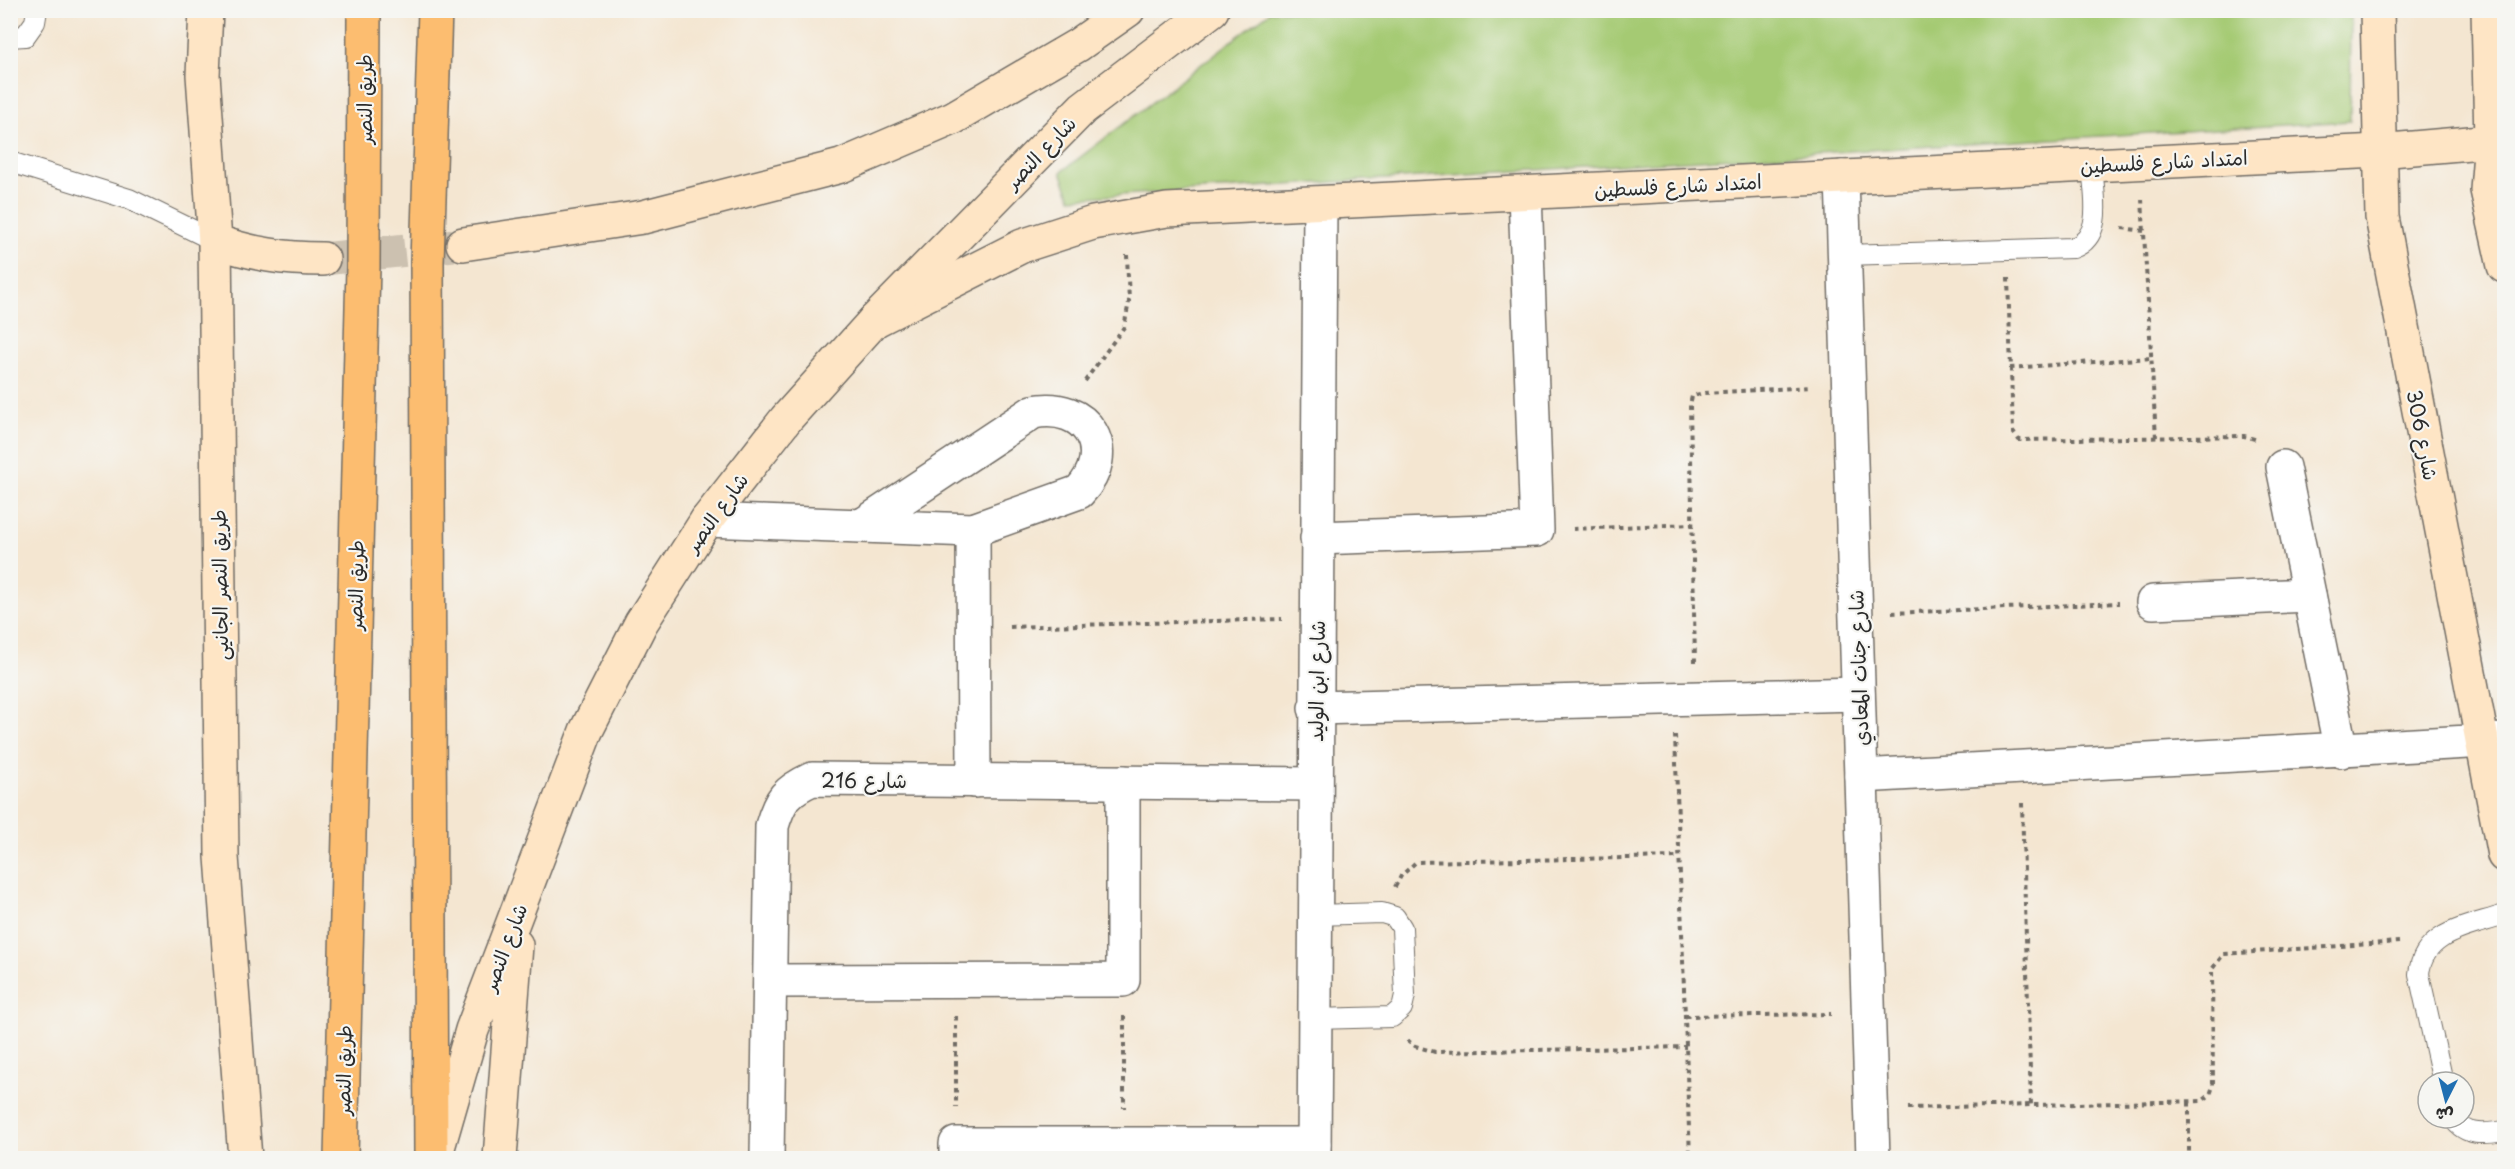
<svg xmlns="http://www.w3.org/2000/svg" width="2515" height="1169" font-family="'Playpen Sans','Playpen Sans Arabic',sans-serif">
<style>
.green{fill:#a5ca73;stroke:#687a4f;stroke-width:1.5}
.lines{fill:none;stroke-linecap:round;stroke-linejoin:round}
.secondary-tunnel{stroke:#ccc1b0;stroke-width:33;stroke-dasharray:33 16;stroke-linecap:butt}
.lane-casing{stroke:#716c65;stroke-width:22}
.street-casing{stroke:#716c65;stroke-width:36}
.secondary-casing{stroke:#716c65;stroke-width:36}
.highway-casing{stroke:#716c65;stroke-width:36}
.path{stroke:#716c65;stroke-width:4;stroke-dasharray:4.5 4.5;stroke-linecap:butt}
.lane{stroke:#fff;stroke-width:20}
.street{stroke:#fff;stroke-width:33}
.secondary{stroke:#fee5c5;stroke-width:33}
.highway{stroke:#fcbd6f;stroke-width:33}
.labels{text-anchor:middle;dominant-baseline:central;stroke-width:4.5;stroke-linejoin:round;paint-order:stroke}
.street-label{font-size:20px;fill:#2b2b2b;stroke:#f6f6f2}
</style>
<rect width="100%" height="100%" fill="#f6f6f2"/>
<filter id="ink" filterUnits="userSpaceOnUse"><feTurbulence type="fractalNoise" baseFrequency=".0167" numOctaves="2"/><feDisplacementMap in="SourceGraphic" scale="12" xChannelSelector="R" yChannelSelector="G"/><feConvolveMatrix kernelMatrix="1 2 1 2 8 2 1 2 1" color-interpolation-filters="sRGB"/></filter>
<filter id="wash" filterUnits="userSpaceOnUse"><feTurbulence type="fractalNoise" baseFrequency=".008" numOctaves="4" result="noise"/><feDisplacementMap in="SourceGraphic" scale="24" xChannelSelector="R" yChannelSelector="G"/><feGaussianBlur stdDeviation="1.35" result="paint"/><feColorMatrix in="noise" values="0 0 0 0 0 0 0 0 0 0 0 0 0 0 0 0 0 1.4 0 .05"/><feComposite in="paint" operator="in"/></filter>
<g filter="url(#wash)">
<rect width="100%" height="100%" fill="#f4e6d1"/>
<polygon class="green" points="1271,11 2351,11 2350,121 1071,198 1061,172"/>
</g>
<g filter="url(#ink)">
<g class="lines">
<polyline class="secondary-tunnel" points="323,259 463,244"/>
<defs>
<g id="lane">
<polyline points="10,37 25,36 35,22 37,10"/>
<polyline points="10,162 129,199 215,241"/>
<path d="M1845,255L2073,248C2106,236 2093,192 2092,164"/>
<polyline points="1314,1019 1392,1017 1402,1008 1405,995 1402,928 1395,917 1382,913 1315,915"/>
<path d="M2443,1082L2419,974C2423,931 2470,927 2504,915"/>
<path d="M2453,1118C2466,1137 2485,1134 2504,1131"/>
</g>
<g id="street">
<polyline points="1842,177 1873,1158"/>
<polyline points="2283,467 2341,751"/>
<path d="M707,520L861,526L1033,412C1087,401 1118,451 1079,492L973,530L861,526"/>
<polyline points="973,530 974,781"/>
<polyline points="1317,538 1537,530 1525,193"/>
<polyline points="2153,602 2309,595"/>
<polyline points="1315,708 1858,694"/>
<polyline points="1861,776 2504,740"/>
<polyline points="770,981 1123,980 1123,782"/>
<path d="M767,1158L772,826C780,799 786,791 812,779L1315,784"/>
<polyline points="956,1158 956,1144 1314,1144"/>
<polyline points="1314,1158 1320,204"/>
</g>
<g id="secondary">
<polyline points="206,10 203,75 215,241 222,857 245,1158"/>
<polyline points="2377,10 2382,217 2504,855"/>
<polyline points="2488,10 2491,140 2487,190 2504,266"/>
<path d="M215,241C252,254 284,259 323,259"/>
<polyline points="463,244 643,217 841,166 953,118 1078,45 1128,10"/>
<polyline points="874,321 1022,246 1093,223 1167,210 2379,151 2504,140"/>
<polyline points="435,1158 472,1030 586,731 641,623 707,520 786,419 874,321 1083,108 1212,10"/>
<polyline points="500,1158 516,945"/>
</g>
<g id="highway">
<polyline points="341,1158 363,267 364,10"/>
<polyline points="431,1158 427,262 435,10"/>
</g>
</defs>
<use href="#lane" class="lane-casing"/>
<use href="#street" class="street-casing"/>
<use href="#secondary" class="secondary-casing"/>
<use href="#highway" class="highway-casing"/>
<g class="path">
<polyline points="2142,199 2156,438"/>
<polyline points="2122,228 2144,231"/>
<polyline points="2008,278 2013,432 2019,440 2244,436 2258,440"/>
<polyline points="2010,368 2151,358"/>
<polyline points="1085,381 1124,327 1129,302 1127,255"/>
<polyline points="1573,529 1692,524"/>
<polyline points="1892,613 2119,603"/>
<polyline points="1010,627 1282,619"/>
<polyline points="1695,662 1690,405 1692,396 1703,393 1811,387"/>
<polyline points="1675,735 1690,1158"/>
<polyline points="2022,803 2031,1105"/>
<polyline points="1395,887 1401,876 1416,862 1679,857"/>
<polyline points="956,1016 956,1107"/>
<polyline points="1124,1016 1124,1108"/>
<polyline points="1685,1016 1831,1014"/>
<polyline points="1407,1040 1415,1046 1435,1052 1686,1047"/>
<polyline points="2189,1102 2189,1158"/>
<polyline points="1908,1108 2202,1101 2210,1095 2213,1086 2212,969 2224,954 2399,942"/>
</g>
<use href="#lane" class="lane"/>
<use href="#street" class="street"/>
<use href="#secondary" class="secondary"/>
<use href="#highway" class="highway"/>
</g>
</g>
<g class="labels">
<g class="street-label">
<text transform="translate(364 99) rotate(-90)">طريق النصر</text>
<text transform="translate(1040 152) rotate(-46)">شارع النصر</text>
<text transform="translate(2164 161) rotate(-3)">امتداد شارع فلسطين</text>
<text transform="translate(1678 185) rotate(-3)">امتداد شارع فلسطين</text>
<text transform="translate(2423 435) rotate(79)">شارع 306</text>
<text transform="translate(716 512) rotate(-54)">شارع النصر</text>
<text transform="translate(219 585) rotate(-91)">طريق النصر الجانيى</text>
<text transform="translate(355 585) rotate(-89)">طريق النصر</text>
<text transform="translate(1858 668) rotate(-92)">شارع جنات المعادي</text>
<text transform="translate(1316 681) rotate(-89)">شارع ابن الوليد</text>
<text x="864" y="780">شارع 216</text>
<text transform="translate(504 947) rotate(-69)">شارع النصر</text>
<text transform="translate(343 1070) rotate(-89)">طريق النصر</text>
</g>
</g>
<rect width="2515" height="1169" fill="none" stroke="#f6f6f2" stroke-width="36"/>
<g transform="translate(2446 1100) rotate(186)"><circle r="28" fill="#f6f6f2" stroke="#a5a5a2" stroke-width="1.5"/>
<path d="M0-4.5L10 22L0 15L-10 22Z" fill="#1f6fb2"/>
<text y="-9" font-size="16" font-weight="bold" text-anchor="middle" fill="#2b2b2b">ش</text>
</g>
</svg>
